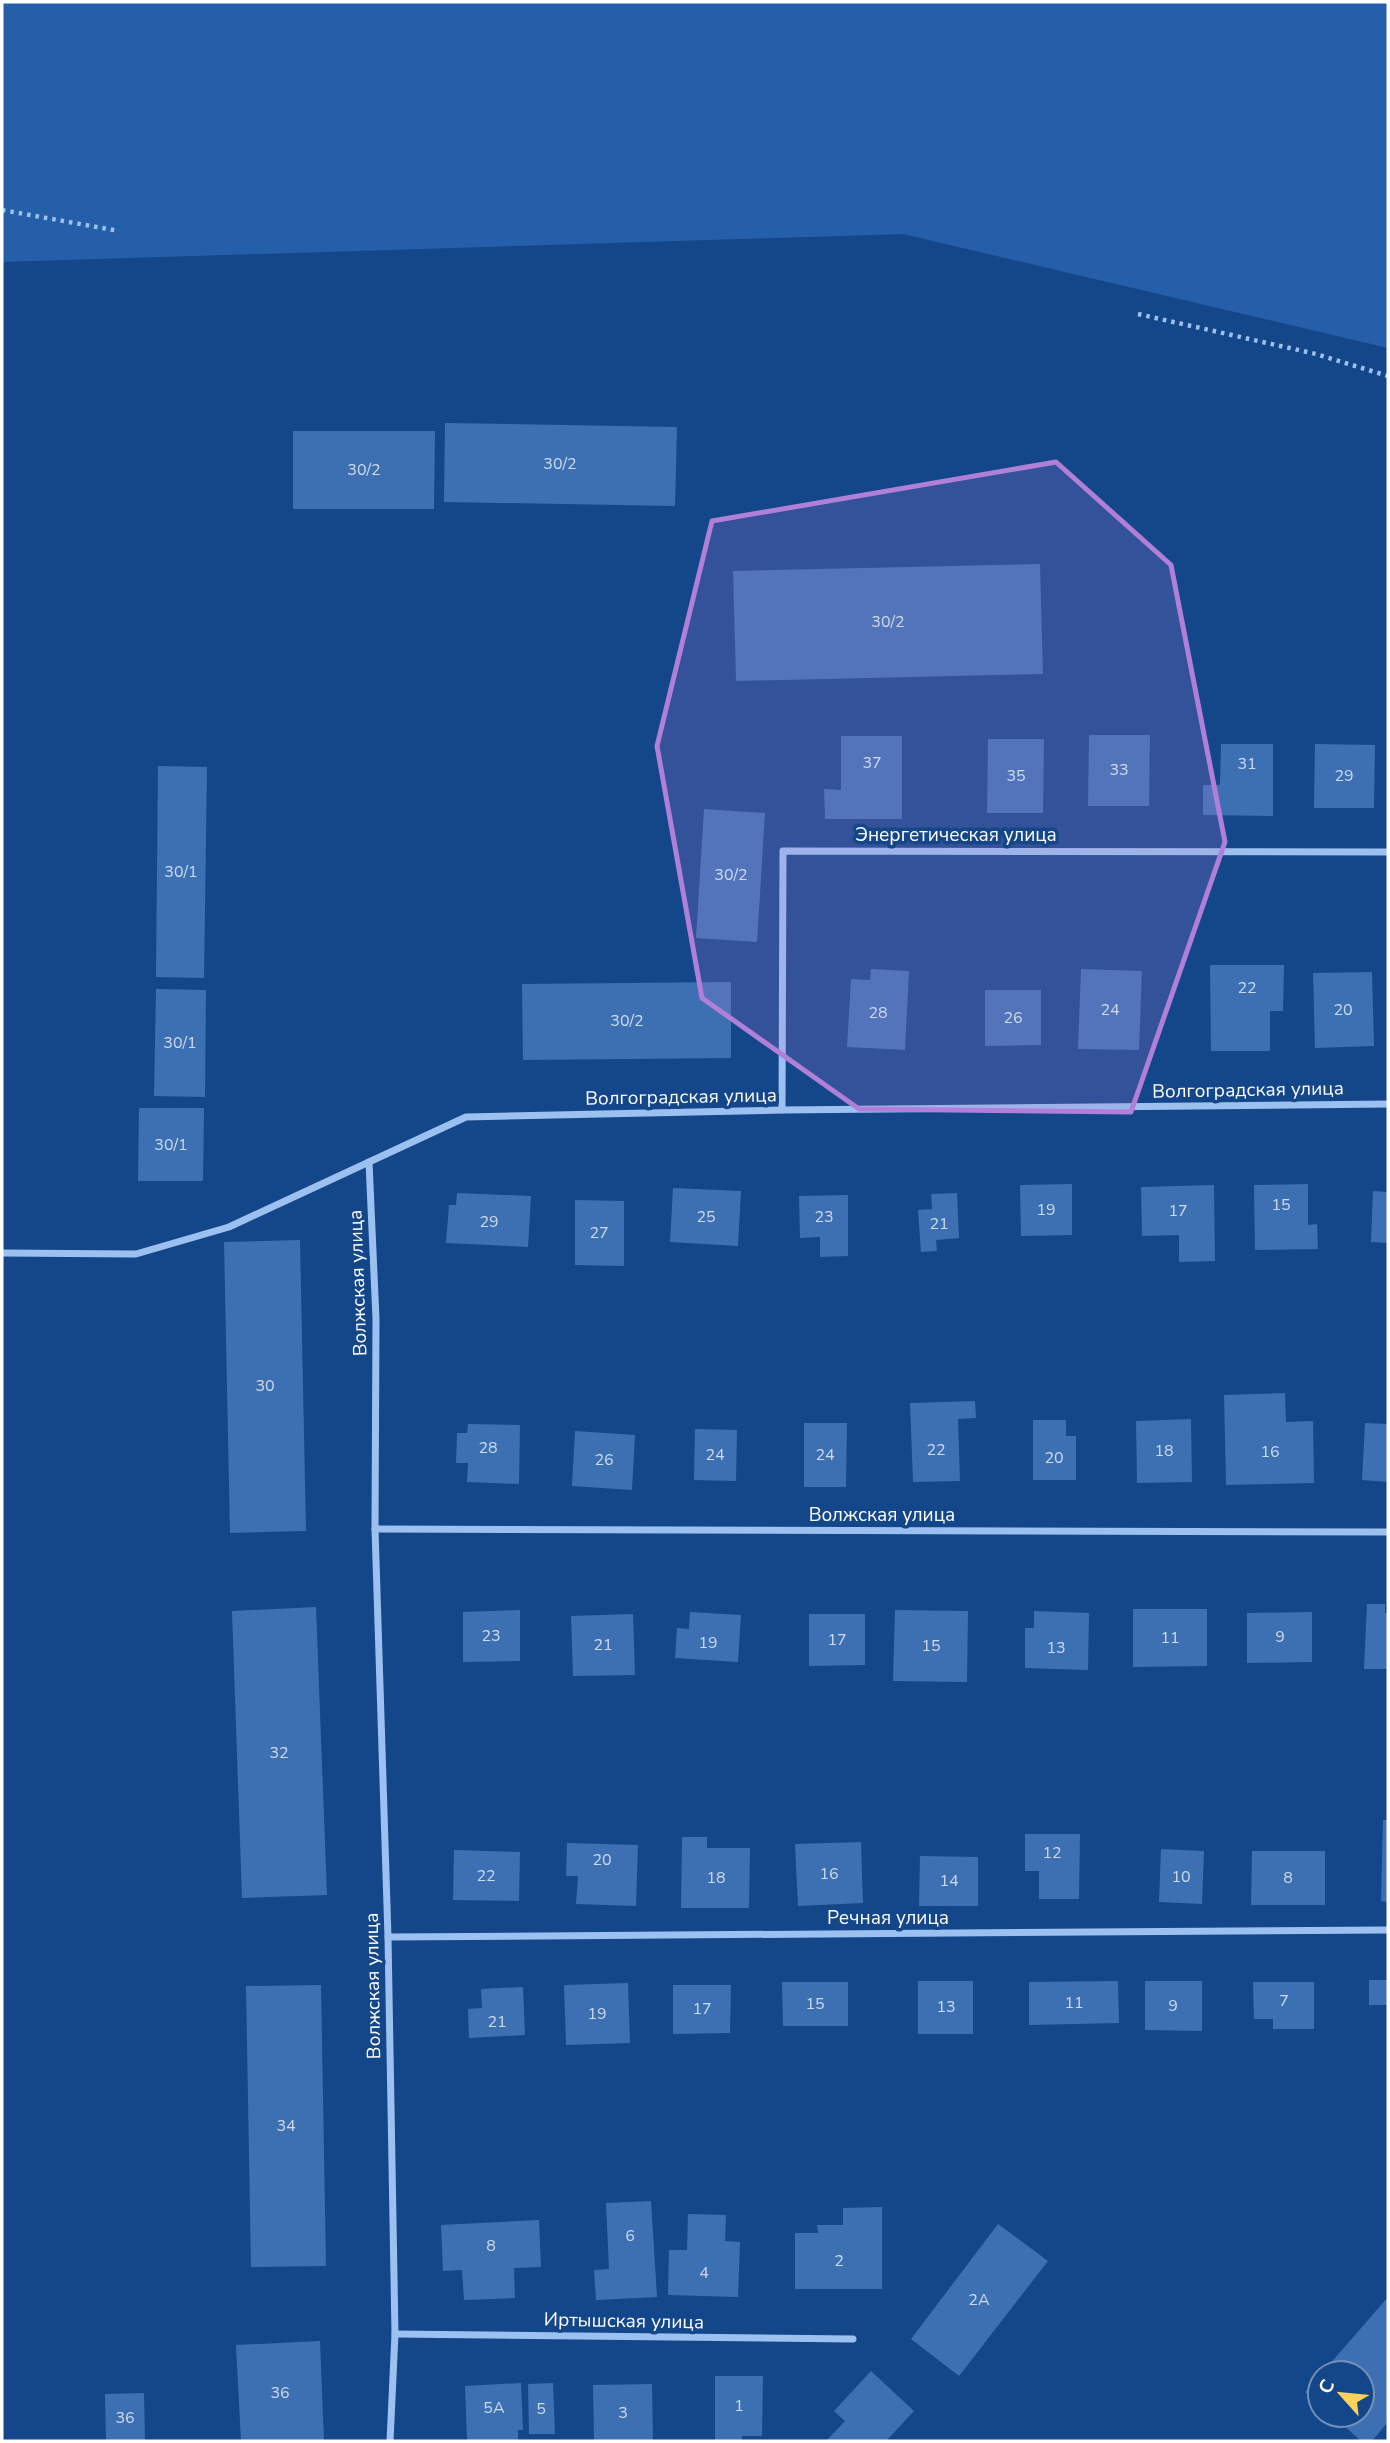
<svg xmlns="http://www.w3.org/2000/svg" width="1390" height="2443" font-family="'Nunito Sans',sans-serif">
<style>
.green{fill:#265fa9}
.building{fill:#3d70b3}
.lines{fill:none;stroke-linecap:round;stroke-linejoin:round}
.path{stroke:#9cc0f0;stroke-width:4.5;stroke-dasharray:3.5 5;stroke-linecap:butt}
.street{stroke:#9cc0f0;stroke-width:7}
.marked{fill:#b080d9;fill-opacity:0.2;stroke:#b080d9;stroke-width:5;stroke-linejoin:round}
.labels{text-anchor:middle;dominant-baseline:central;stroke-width:7;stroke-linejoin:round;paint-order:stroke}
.number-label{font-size:16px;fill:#cedbec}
.street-label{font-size:19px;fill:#fff;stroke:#14468a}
</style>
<rect width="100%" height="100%" fill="#14468a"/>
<polygon class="green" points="2,2 1388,2 1388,348 903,234 2,262"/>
<g class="building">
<polygon points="445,423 677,427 675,506 444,502"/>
<polygon points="293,431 435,431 434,509 293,509"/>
<polygon points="1040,564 1043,674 736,681 733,571"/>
<polygon points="1089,735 1150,735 1149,806 1088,806"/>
<polygon points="841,736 902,736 902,819 825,819 824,789 841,790"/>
<polygon points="988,739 1044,739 1043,813 987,813"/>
<polygon points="1221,744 1273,744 1273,816 1203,815 1203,785 1220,785"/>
<polygon points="1315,744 1375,745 1374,808 1314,808"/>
<polygon points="158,766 207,767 204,978 156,977"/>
<polygon points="704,809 765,813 757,942 696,938"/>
<polygon points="1210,965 1284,965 1283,1011 1270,1011 1270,1051 1211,1051"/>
<polygon points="871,969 909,971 905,1050 847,1047 851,979 870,980"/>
<polygon points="1081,969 1142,971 1139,1050 1078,1049"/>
<polygon points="1372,972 1374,1046 1315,1048 1313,973"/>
<polygon points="731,982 731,1058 523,1060 522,984"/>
<polygon points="156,989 206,990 205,1097 154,1096"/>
<polygon points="985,990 1041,990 1041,1045 985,1046"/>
<polygon points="139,1108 204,1108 203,1181 138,1181"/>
<polygon points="1072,1184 1072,1235 1021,1236 1020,1185"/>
<polygon points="1308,1184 1308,1225 1317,1224 1318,1249 1255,1250 1254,1185"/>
<polygon points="1214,1185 1215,1261 1179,1262 1179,1235 1142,1236 1141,1187"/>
<polygon points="673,1188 741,1191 738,1246 670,1242"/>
<polygon points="1373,1191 1388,1192 1388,1243 1371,1242"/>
<polygon points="457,1193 531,1196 528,1247 446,1243 449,1205 456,1205"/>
<polygon points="957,1193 959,1238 936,1240 937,1251 921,1252 918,1210 932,1209 931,1194"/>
<polygon points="848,1195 848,1256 820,1257 820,1237 800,1238 799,1196"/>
<polygon points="575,1200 624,1201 624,1266 575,1265"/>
<polygon points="300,1240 306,1531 230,1533 224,1242"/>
<polygon points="1285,1393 1286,1422 1313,1421 1314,1483 1226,1485 1224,1395"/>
<polygon points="975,1401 976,1418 958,1419 960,1481 913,1482 910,1403"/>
<polygon points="1191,1419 1192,1482 1137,1483 1136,1421"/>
<polygon points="1033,1420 1066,1420 1066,1436 1076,1436 1076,1480 1033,1480"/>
<polygon points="804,1423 847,1423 846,1487 804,1487"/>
<polygon points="1365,1423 1388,1424 1388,1482 1362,1480"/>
<polygon points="468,1424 520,1425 519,1484 467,1482 468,1463 456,1463 457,1433 467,1433"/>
<polygon points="695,1429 737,1430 736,1481 694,1480"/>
<polygon points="575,1431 635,1435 632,1490 572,1486"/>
<polygon points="1367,1604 1385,1604 1385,1613 1388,1613 1388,1669 1364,1669"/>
<polygon points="316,1607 327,1895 242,1898 232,1611"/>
<polygon points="1133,1609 1207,1609 1207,1666 1133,1667"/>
<polygon points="520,1610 520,1661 463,1662 463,1612"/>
<polygon points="895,1610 968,1611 967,1682 893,1681"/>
<polygon points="1034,1611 1089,1613 1088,1670 1025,1668 1025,1628 1034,1628"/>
<polygon points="690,1612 741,1615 738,1662 675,1658 677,1628 689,1629"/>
<polygon points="1312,1612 1312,1662 1247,1663 1247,1613"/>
<polygon points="633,1614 635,1675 573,1676 571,1616"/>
<polygon points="809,1614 865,1614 865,1665 809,1666"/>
<polygon points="1383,1820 1388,1820 1388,1902 1381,1901"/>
<polygon points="1025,1834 1080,1834 1079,1899 1039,1899 1039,1871 1025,1871"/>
<polygon points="682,1837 707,1837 707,1848 750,1848 749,1908 681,1908"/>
<polygon points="861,1842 863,1903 798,1906 795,1844"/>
<polygon points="567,1843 638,1845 636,1906 576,1904 578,1876 566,1876"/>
<polygon points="1161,1849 1204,1851 1202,1904 1159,1902"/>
<polygon points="454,1850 520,1852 519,1901 453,1900"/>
<polygon points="1252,1851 1325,1851 1325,1905 1251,1905"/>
<polygon points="920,1856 978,1857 978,1906 919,1906"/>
<rect x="1369" y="1980" width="19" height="25"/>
<rect x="918" y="1981" width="55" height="53"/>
<polygon points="1118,1981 1119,2023 1029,2025 1029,1982"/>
<polygon points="1145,1981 1202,1981 1202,2031 1145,2030"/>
<polygon points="782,1982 848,1982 848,2026 783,2026"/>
<polygon points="1253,1982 1314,1982 1314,2029 1273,2029 1273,2019 1254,2019"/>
<polygon points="628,1983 630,2043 566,2045 564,1985"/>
<polygon points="321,1985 326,2266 251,2267 246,1986"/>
<polygon points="673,1985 731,1985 730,2033 673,2034"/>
<polygon points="523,1987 525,2035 469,2038 468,2009 482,2008 481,1989"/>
<polygon points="651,2201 657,2297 596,2300 594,2270 609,2269 606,2203"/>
<polygon points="882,2207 882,2289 795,2289 795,2233 818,2233 817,2225 843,2225 843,2208"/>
<polygon points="688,2214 726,2215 725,2241 740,2242 738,2297 668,2295 669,2250 687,2250"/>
<polygon points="539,2220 541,2267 514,2268 515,2298 464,2300 462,2270 443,2271 441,2225"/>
<polygon points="998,2224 1048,2261 959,2376 911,2339"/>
<polygon points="1388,2297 1388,2422 1372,2441 1361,2441 1332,2415 1362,2415 1362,2373 1322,2373"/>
<polygon points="320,2341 324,2441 241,2441 236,2345"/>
<polygon points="871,2371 914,2411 887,2440 889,2441 826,2441 845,2421 834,2411"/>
<polygon points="1320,2375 1320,2405 1305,2392"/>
<polygon points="715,2376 763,2376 762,2436 742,2436 742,2441 715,2441"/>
<polygon points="521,2383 523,2430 518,2430 518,2441 467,2440 465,2386"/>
<polygon points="553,2383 555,2434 529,2434 528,2384"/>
<polygon points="652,2384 653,2441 594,2441 593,2385"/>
<polygon points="144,2393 145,2441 106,2441 105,2394"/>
</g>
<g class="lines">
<g class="path">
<polyline points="2,210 119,231"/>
<polyline points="1138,314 1316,354 1388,376"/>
</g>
<g class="street">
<polyline points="782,1110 783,851 1388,852"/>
<polyline points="369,1162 376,1319 375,1529 388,1937 395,2334 390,2441"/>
<polyline points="2,1253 136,1254 229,1227 466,1117 782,1110 1388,1104"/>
<polyline points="375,1529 1388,1532"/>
<polyline points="388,1937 1388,1930"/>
<polyline points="395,2334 853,2339"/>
</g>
</g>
<path class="marked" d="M1056,462L1171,565L1225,842L1131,1112L859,1109L702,998L657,746L712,521Z"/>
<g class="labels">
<g class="number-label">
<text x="560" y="464">30/2</text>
<text x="364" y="470">30/2</text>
<text x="888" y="622">30/2</text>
<text x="872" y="763">37</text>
<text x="1247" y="764">31</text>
<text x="1119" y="770">33</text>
<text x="1016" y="776">35</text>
<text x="1344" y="776">29</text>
<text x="181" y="872">30/1</text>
<text x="731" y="875">30/2</text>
<text x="1247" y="988">22</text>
<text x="1110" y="1010">24</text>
<text x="1343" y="1010">20</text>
<text x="878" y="1013">28</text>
<text x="1013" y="1018">26</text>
<text x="627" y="1021">30/2</text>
<text x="180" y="1043">30/1</text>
<text x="171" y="1145">30/1</text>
<text x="1281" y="1205">15</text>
<text x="1046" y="1210">19</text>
<text x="1178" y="1211">17</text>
<text x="706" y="1217">25</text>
<text x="824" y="1217">23</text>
<text x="489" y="1222">29</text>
<text x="939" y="1224">21</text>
<text x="599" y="1233">27</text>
<text x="265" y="1386">30</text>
<text x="488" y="1448">28</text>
<text x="936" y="1450">22</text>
<text x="1164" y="1451">18</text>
<text x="1270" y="1452">16</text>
<text x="715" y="1455">24</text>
<text x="825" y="1455">24</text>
<text x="1054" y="1458">20</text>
<text x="604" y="1460">26</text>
<text x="491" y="1636">23</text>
<text x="1280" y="1637">9</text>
<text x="1170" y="1638">11</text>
<text x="837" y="1640">17</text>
<text x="708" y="1643">19</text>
<text x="603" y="1645">21</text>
<text x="931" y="1646">15</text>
<text x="1056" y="1648">13</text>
<text x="279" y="1753">32</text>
<text x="1052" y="1853">12</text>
<text x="602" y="1860">20</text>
<text x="829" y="1874">16</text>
<text x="486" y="1876">22</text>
<text x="1181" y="1877">10</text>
<text x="716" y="1878">18</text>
<text x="1288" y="1878">8</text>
<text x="949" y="1881">14</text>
<text x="1284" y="2001">7</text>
<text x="1074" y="2003">11</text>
<text x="815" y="2004">15</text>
<text x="1173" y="2006">9</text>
<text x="946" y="2007">13</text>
<text x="702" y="2009">17</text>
<text x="597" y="2014">19</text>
<text x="497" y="2022">21</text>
<text x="286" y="2126">34</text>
<text x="630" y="2236">6</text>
<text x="491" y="2246">8</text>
<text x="839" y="2261">2</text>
<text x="704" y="2273">4</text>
<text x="979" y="2300">2А</text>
<text x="280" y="2393">36</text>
<text x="739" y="2406">1</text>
<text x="494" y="2408">5А</text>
<text x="541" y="2409">5</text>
<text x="623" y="2413">3</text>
<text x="125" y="2418">36</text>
</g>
<g class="street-label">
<text x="956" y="835">Энергетическая улица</text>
<text transform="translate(1248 1090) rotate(-1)">Волгоградская улица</text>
<text transform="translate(681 1097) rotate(-1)">Волгоградская улица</text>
<text transform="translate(358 1283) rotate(-92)">Волжская улица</text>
<text x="882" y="1515">Волжская улица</text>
<text x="888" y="1918">Речная улица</text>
<text transform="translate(373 1986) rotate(-91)">Волжская улица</text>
<text transform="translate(624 2321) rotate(1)">Иртышская улица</text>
</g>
</g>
<rect width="1390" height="2443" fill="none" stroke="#ffffff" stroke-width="7"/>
<g transform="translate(1341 2394) rotate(297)"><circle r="33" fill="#14468a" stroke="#7290b9" stroke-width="2"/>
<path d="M0-5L12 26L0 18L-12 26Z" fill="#ffd25a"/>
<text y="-10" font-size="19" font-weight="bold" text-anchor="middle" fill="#ffffff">С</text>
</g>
</svg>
